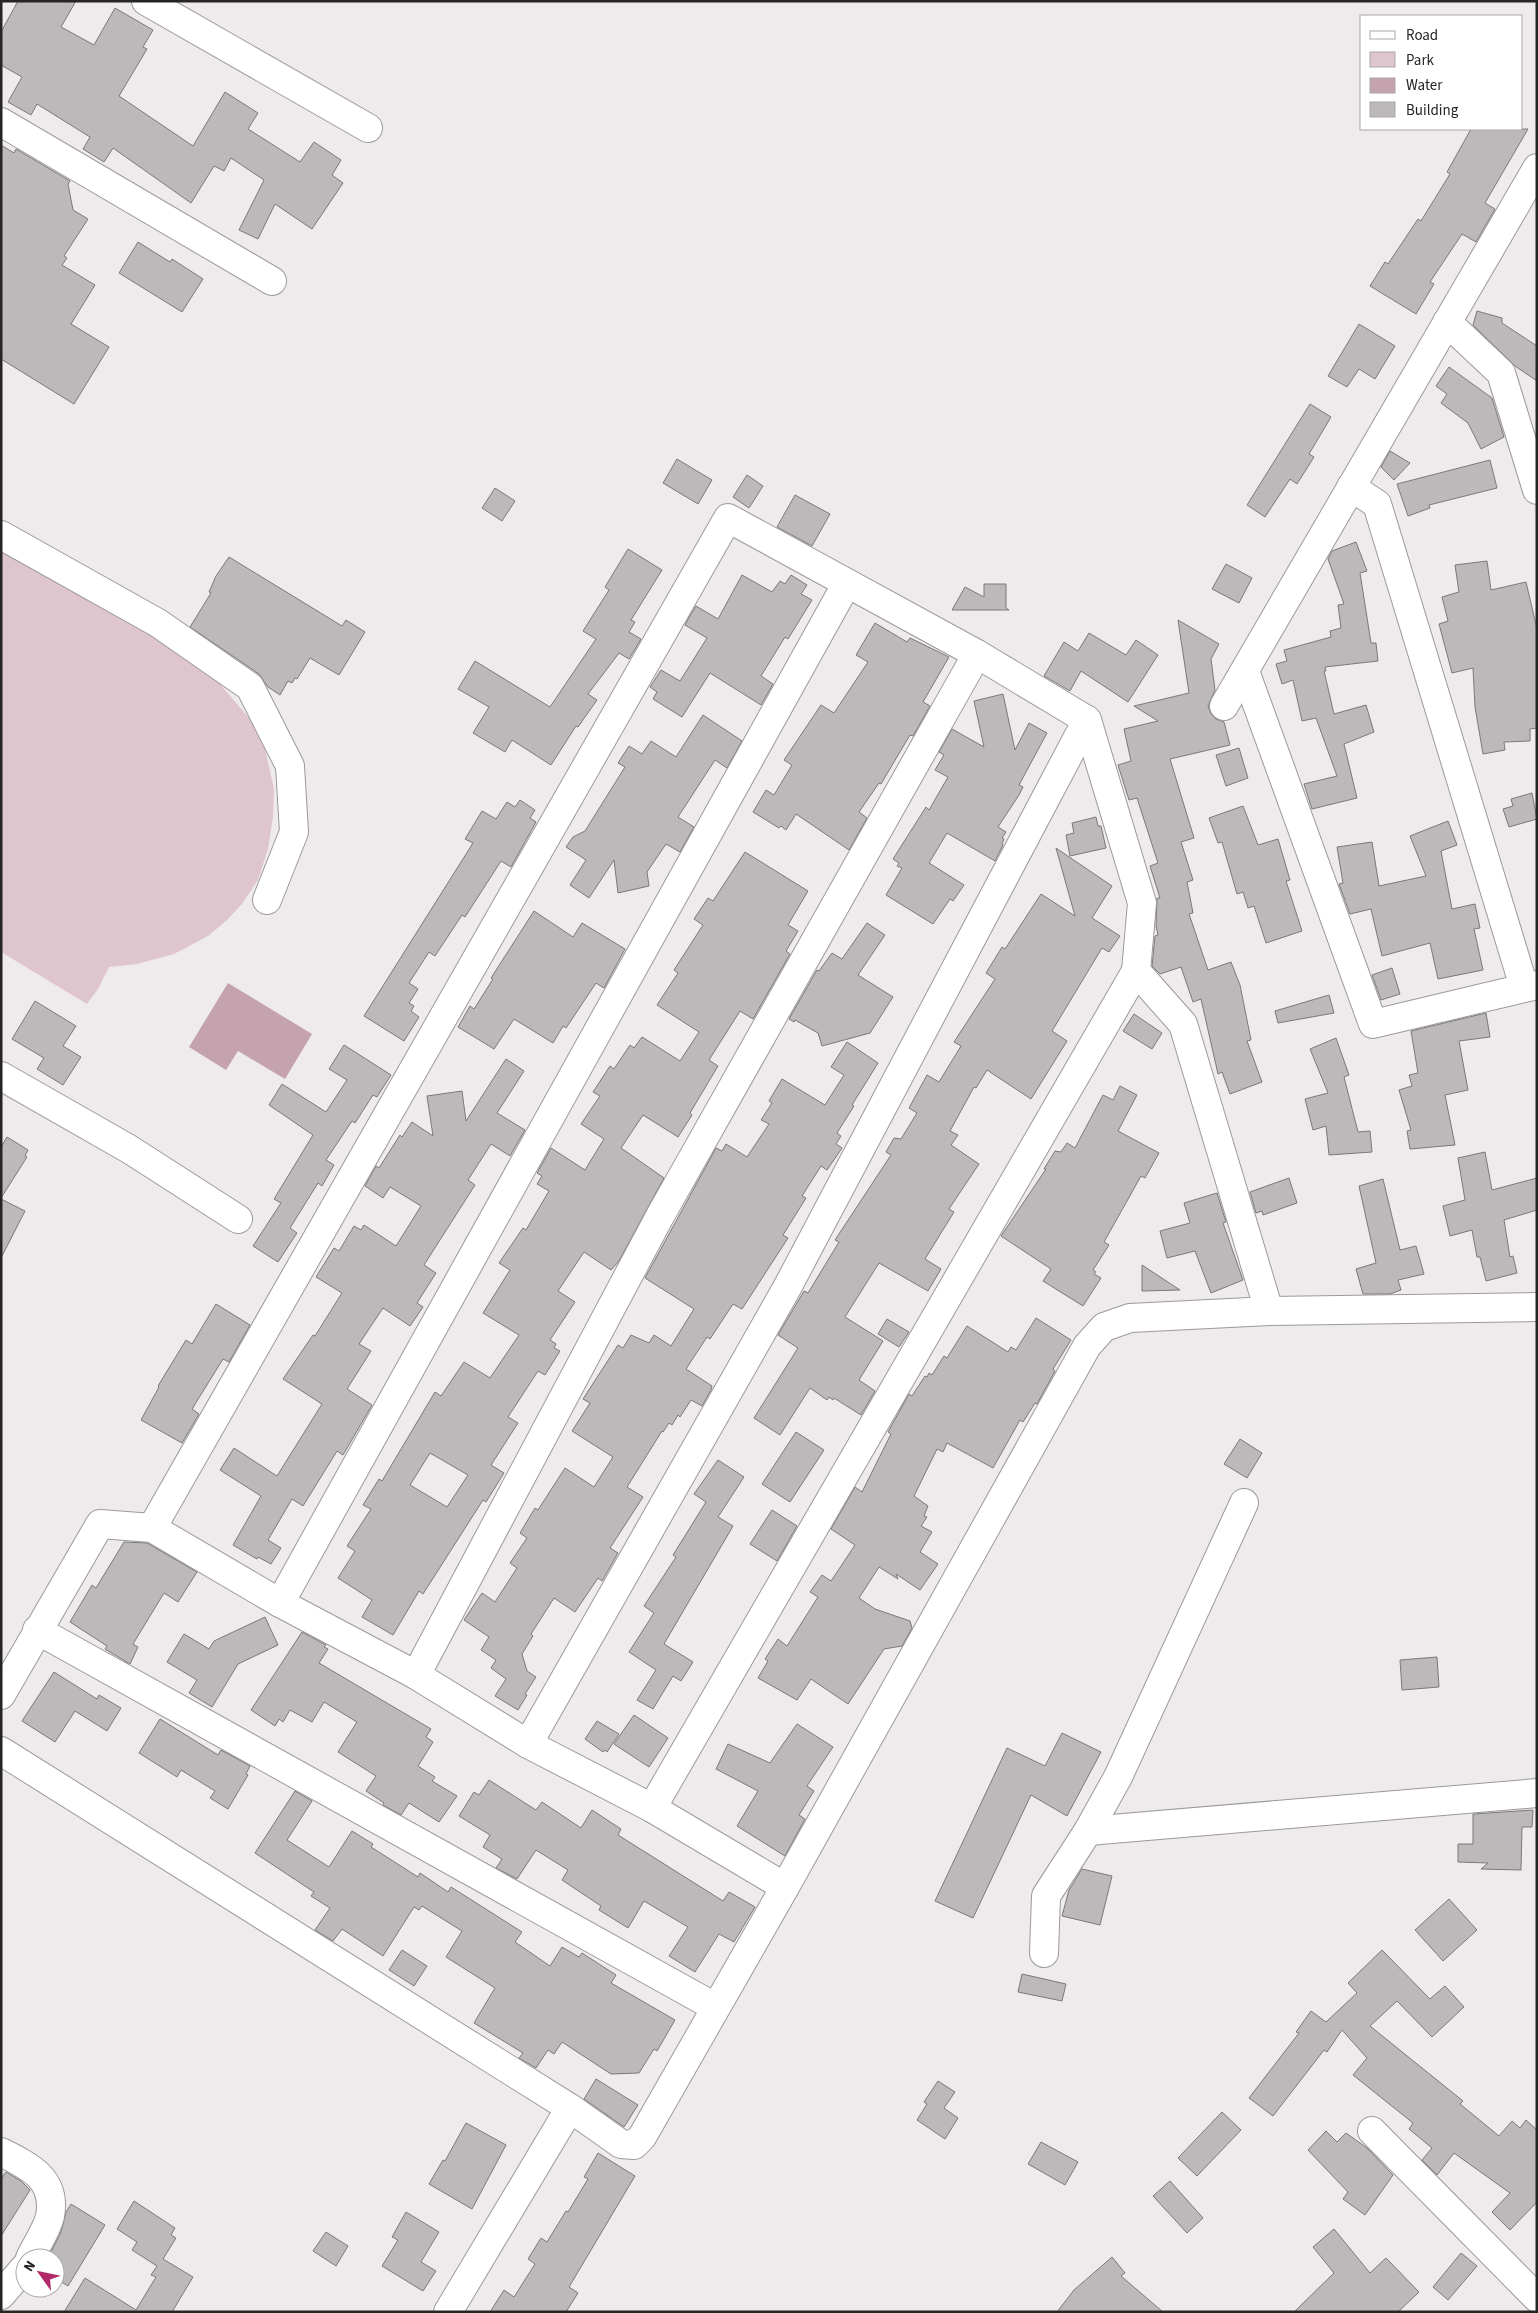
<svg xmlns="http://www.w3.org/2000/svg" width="1538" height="2313" font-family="'Source Sans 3',sans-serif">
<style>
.green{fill:#dfc6ce}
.water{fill:#c5a3ae}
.building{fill:#bdb9ba;stroke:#7b7878;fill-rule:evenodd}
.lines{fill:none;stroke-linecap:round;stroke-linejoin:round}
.minor-casing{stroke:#9c999a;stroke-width:30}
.minor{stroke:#fff;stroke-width:28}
</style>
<rect width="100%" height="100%" fill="#efebec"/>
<polygon class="green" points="1,543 202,663 249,718 264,744 274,789 273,817 268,849 258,880 242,904 226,921 208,936 174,954 137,964 109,967 98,989 87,1004 1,952"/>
<polygon class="water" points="228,983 312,1034 285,1079 238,1051 226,1070 189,1047"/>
<g class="building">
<polygon points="18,1 76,1 61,27 94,45 115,8 153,30 143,47 147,49 119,96 193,146 225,92 258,113 248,129 300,162 314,142 341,160 332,175 343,183 312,229 275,204 258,239 239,230 264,180 231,158 224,171 214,166 191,203 113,148 104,162 83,149 90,137 37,104 31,115 8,102 22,77 1,65 1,32"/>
<polygon points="1471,129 1528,129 1485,203 1495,209 1476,242 1462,234 1430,282 1434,284 1416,314 1370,286 1385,262 1388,264 1418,219 1421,221 1450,174 1447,172"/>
<polygon points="1,145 14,153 16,149 70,181 68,184 73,210 88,219 64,256 67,258 62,265 95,285 71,324 109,347 74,404 1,359"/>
<polygon points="138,242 170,262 172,259 203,279 182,312 119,273"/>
<polygon points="1477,311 1502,318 1502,323 1537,346 1537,381 1515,366 1473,325"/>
<polygon points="1359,324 1395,346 1375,379 1359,369 1347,387 1328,376"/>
<polygon points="1449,367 1492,398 1504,437 1481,449 1468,423 1441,403 1447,394 1436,386"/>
<polygon points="1310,404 1331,417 1309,454 1314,457 1297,484 1290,479 1265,517 1247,505"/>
<polygon points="1390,451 1410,463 1394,480 1381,467"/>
<polygon points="677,459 712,480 698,504 663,483"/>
<polygon points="1490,460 1497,488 1429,505 1430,508 1408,516 1397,484"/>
<polygon points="747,475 763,486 749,508 733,497"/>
<polygon points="495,488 515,501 502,521 482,508"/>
<polygon points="795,495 830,514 812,546 777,527"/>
<polygon points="1356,542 1367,571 1360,573 1371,643 1376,643 1378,661 1325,667 1326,671 1324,671 1334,714 1366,705 1374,732 1344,744 1357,798 1312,809 1304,784 1337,776 1316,718 1302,721 1293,680 1282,684 1276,664 1287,661 1284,650 1331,637 1330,631 1341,628 1338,605 1344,604 1328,559 1332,551"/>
<polygon points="628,549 662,570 631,620 635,622 629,632 641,639 629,659 619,653 588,694 597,700 578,727 576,726 551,765 512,740 505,752 473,733 489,707 458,689 475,661 550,707 596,639 583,631 609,590 605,587"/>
<polygon points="229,557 342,626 346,620 365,632 339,675 310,658 297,679 295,678 292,683 288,681 280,695 268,687 259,674 190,627 211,593 209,592 216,576"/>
<polygon points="1487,561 1491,590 1526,582 1537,629 1537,728 1530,729 1530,741 1504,742 1505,750 1483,754 1475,707 1473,668 1452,673 1439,624 1448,621 1442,597 1459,592 1455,565"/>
<polygon points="1226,564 1252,578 1239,603 1212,589"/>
<polygon points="742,575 772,592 780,581 785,584 791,575 807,585 801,594 812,600 788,639 785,637 761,676 773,684 761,705 710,673 682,717 653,699 657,692 650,687 661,670 680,681 707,638 685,625 691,614 696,606 718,619"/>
<polygon points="984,584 1006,584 1006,608 1009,610 952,610 965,587 984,597"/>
<polygon points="1178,620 1219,644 1211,659 1215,690 1208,706 1211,714 1216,719 1224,722 1230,745 1170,759 1194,838 1181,842 1193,880 1187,882 1193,913 1189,914 1208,970 1231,962 1240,985 1251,1040 1247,1041 1262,1082 1230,1094 1222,1072 1218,1074 1201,999 1193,1002 1181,967 1160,974 1152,966 1155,936 1158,935 1156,926 1157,898 1160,898 1150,866 1158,863 1137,798 1129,800 1118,765 1131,761 1124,729 1158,721 1134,706 1189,693"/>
<polygon points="875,623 907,642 910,638 949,657 923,702 930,706 913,736 910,735 881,784 879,783 859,812 867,818 849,850 796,814 786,830 781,826 779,828 753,812 766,790 774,795 792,765 784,760 821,705 834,713 868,662 856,655"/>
<polygon points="1089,633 1126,655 1136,640 1158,655 1128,702 1081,671 1070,691 1044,676 1064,642 1078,651"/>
<polygon points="1003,694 1015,750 1029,723 1047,733 1019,785 1023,787 1019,795 998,827 1006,832 1002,838 1004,839 1002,844 1003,845 995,861 947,833 929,863 964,885 953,901 950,899 933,924 886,895 902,868 897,866 899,863 893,859 926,807 929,810 948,777 935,770 944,755 939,752 952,729 984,747 974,701"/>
<polygon points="703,715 742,741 727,768 715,760 678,817 694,827 680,852 666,844 647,872 649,886 618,893 614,860 589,898 570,885 586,860 566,847 573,837 585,831 625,767 618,763 629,746 642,754 651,741 676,757"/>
<polygon points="1239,748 1248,778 1226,786 1216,755"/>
<polygon points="1532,793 1537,819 1509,827 1503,809 1513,806 1511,799"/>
<polygon points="520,800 535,810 530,818 536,822 511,867 501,861 465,917 462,915 435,956 429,952 409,983 418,989 409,1003 414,1006 411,1011 419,1017 404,1041 364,1016 473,843 465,839 482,811 496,819 507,802 515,807"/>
<polygon points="1243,806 1258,845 1278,839 1290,880 1286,881 1302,931 1266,943 1254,906 1248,908 1243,892 1237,894 1222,842 1218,843 1209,818"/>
<polygon points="1096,817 1098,826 1101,826 1106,848 1070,856 1066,835 1074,833 1072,823"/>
<polygon points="1448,821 1457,845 1441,851 1452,909 1475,904 1480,928 1474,929 1483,970 1438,979 1430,943 1382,956 1371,909 1350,914 1339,884 1343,883 1337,847 1372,842 1379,886 1426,876 1410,836"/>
<polygon points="1056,848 1112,886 1092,918 1120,936 1109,952 1102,948 1052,1031 1067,1041 1031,1099 987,1070 976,1088 974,1087 950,1131 958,1135 951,1145 979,1164 949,1209 954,1212 925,1259 941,1269 928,1291 879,1263 845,1317 883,1341 859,1380 875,1391 861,1415 834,1398 833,1400 829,1397 827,1400 810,1388 780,1435 754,1418 798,1348 778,1335 804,1291 808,1293 839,1242 835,1240 891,1155 886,1152 894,1138 901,1139 917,1113 909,1108 927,1075 939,1082 961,1046 954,1042 995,979 986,973 1002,947 1005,949 1041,894 1075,916"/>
<path d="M745,852L808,891L788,925L798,931L786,951L790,954L753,1019L740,1011L709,1060L718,1066L690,1113L692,1115L678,1137L643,1115L621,1148L664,1178L619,1261L611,1270L584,1252L558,1291L575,1302L550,1340L556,1344L554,1348L560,1351L545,1375L538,1371L508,1417L518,1423L491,1465L504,1473L486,1502L483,1500L423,1594L419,1591L393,1635L362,1617L372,1600L338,1578L355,1551L347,1546L371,1509L363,1505L379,1479L382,1481L435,1392L441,1396L464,1362L490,1378L519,1335L483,1313L510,1270L499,1263L523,1228L526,1230L549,1191L537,1184L542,1176L537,1173L551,1148L585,1170L604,1139L581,1124L600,1096L593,1092L610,1066L614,1069L630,1045L634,1048L642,1037L680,1061L699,1032L657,1005L678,973L674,970L703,925L694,919L708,898L713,901ZM430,1453L468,1475L447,1507L410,1485Z"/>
<polygon points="534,911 573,937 582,923 625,949 604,988 596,983 566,1028 563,1026 553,1043 514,1019 494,1049 458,1027 470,1006 474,1009 493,979 491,978"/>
<polygon points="867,923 885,935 858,975 893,997 870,1033 822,1046 818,1033 795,1020 794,1022 789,1019 817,970 819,971 832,953 842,959"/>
<polygon points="1392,968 1400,994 1381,1000 1372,975"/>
<polygon points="1329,995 1334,1013 1278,1023 1275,1011"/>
<polygon points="35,1001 76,1026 63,1046 81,1057 63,1085 37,1069 44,1058 12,1039"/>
<polygon points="1486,1013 1490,1037 1459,1041 1468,1090 1445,1095 1455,1145 1410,1149 1407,1131 1411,1130 1399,1090 1412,1086 1409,1075 1418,1073 1411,1031"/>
<polygon points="1134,1014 1162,1033 1152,1049 1123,1031"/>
<polygon points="1336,1038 1349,1075 1344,1077 1358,1132 1370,1131 1372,1152 1329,1155 1326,1126 1313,1130 1305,1099 1328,1093 1310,1049"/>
<polygon points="847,1042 878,1063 852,1105 854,1106 837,1133 841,1136 836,1144 842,1148 827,1170 821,1166 802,1196 806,1198 783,1235 788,1238 742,1309 733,1304 710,1339 707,1337 686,1369 712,1386 711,1390 702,1406 691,1400 680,1417 678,1415 672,1425 669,1423 663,1432 662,1431 627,1487 643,1497 610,1548 618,1553 602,1581 598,1578 575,1612 554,1598 531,1634 533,1636 522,1654 527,1671 536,1677 525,1694 527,1695 518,1710 495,1696 506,1679 491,1668 496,1660 481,1650 489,1637 464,1620 482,1593 495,1602 517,1568 510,1563 527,1538 520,1533 535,1508 538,1510 565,1468 594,1487 613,1457 572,1431 590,1403 583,1399 618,1345 623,1348 631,1335 649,1343 654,1335 671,1346 694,1309 645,1278 716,1148 722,1151 726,1144 747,1157 769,1124 761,1120 772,1103 769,1101 782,1079 825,1105 844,1075 831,1067"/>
<polygon points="344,1045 391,1075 377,1097 373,1095 355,1123 352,1121 326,1160 334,1165 322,1186 318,1183 290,1228 297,1233 278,1262 253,1246 281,1203 274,1199 313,1135 269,1105 282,1084 326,1112 347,1080 329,1069"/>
<polygon points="506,1059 524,1071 497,1113 525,1130 510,1156 491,1144 468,1180 475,1185 424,1265 436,1273 417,1303 423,1307 410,1326 383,1308 359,1344 371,1351 347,1389 372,1405 343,1455 337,1451 303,1506 292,1499 268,1540 281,1548 271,1564 258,1557 257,1559 233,1545 261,1496 220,1470 234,1448 277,1476 322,1404 283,1379 313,1335 315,1336 342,1293 316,1277 334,1248 339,1251 354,1226 361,1230 364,1225 396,1246 421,1206 390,1187 383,1198 365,1186 375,1168 376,1166 379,1168 400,1135 402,1137 412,1122 433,1136 427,1096 462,1091 466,1121"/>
<polygon points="1120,1086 1137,1095 1118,1131 1159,1153 1145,1178 1141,1176 1104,1242 1109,1245 1093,1270 1096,1272 1094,1274 1101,1278 1083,1306 1043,1281 1051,1269 1001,1236 1046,1169 1044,1169 1055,1151 1061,1152 1067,1143 1075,1148 1103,1095 1113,1100"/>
<polygon points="7,1137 28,1150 25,1156 27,1157 1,1198 1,1147"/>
<polygon points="1485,1152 1492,1190 1537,1178 1537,1210 1504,1220 1510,1257 1513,1256 1517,1273 1486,1281 1480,1257 1477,1257 1472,1230 1450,1236 1443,1206 1465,1200 1458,1158"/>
<polygon points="1289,1178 1297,1203 1263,1215 1262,1211 1256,1213 1250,1192"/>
<polygon points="1383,1179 1400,1250 1416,1246 1424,1274 1398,1280 1401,1290 1390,1294 1363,1294 1356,1269 1376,1263 1359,1186"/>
<polygon points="1217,1193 1226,1222 1223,1223 1243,1280 1211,1293 1195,1251 1167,1258 1160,1231 1190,1223 1184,1203"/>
<polygon points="1,1199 25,1211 1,1258"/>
<polygon points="1142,1265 1180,1290 1142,1291"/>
<polygon points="216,1304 250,1325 229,1362 223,1359 192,1409 199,1414 182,1443 141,1420 159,1387 158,1386 186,1340 192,1344"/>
<polygon points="1036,1318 1071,1340 1053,1369 1055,1371 1037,1404 1035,1403 1023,1422 1020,1420 993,1468 947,1443 943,1452 937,1449 914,1496 928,1506 924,1516 927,1517 921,1526 932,1532 920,1552 938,1564 920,1590 896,1574 898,1579 879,1567 859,1598 875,1609 910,1621 912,1628 902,1646 884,1649 848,1704 811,1679 797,1700 758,1678 768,1661 765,1659 778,1639 787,1646 818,1597 810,1592 822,1575 831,1581 855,1545 831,1529 855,1487 862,1492 891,1434 888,1432 909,1394 912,1396 925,1376 927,1377 929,1373 932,1375 944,1356 947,1358 967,1326 1008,1352 1011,1347 1016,1350"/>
<polygon points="887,1319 909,1332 899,1347 878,1334"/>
<polygon points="796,1432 824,1450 790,1502 762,1484"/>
<polygon points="1240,1439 1262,1453 1247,1478 1224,1464"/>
<polygon points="718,1460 744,1477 718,1517 733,1526 664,1644 693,1662 681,1681 673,1676 653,1709 637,1700 656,1670 629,1652 654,1613 644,1606 676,1557 673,1555 706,1502 694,1494"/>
<polygon points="772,1510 797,1526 777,1561 750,1544"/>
<polygon points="124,1542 147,1543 197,1572 178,1602 164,1593 133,1644 138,1647 130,1664 105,1649 107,1646 70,1622 92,1585 96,1588"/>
<polygon points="265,1617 278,1645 238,1664 212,1707 189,1693 197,1680 167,1662 184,1634 209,1649 214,1641"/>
<polygon points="302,1632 326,1645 324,1647 328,1649 319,1663 431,1729 426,1737 433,1742 418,1766 435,1777 432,1781 457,1796 439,1822 409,1803 401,1815 383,1805 384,1803 366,1791 376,1776 338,1752 357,1722 324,1702 312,1722 290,1710 283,1722 279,1719 275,1726 251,1710"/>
<polygon points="1437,1657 1439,1687 1402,1690 1400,1660"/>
<polygon points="54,1672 97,1699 99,1695 121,1708 107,1731 75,1711 55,1742 22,1721"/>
<polygon points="634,1715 668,1738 649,1767 614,1744"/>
<polygon points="160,1719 218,1755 221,1750 250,1766 246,1774 248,1775 228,1809 210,1798 215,1791 181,1770 177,1777 139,1753"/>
<polygon points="597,1721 619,1734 607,1752 605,1750 603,1752 585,1739"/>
<polygon points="797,1724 833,1747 807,1786 814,1791 799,1815 805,1819 785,1856 737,1826 758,1791 716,1769 728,1744 770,1763"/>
<polygon points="1062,1733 1101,1752 1067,1816 1031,1795 973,1918 935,1901 1007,1748 1045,1766"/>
<polygon points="489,1780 536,1810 542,1802 581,1828 592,1810 621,1829 618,1835 723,1901 729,1892 755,1907 734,1942 719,1934 695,1972 669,1956 688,1927 644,1901 628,1928 599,1910 601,1906 562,1880 568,1870 536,1850 517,1879 496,1868 502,1859 483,1847 490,1835 459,1816 474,1792 479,1795"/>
<polygon points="295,1791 312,1801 287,1840 329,1867 352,1831 373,1844 371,1847 418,1877 420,1873 448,1892 451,1887 522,1932 515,1942 550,1966 562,1947 579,1957 582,1953 616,1975 611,1983 675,2020 657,2051 654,2049 639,2073 611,2074 562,2042 554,2054 548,2050 536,2068 519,2058 523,2053 474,2023 495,1988 446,1957 462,1931 422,1906 419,1910 414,1907 383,1956 342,1929 333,1941 315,1930 330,1908 311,1896 314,1892 255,1853"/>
<polygon points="1533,1810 1532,1827 1522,1827 1521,1870 1481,1869 1488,1863 1458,1862 1458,1844 1473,1844 1473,1814"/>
<polygon points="1082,1869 1112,1876 1100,1925 1062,1916 1069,1890"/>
<polygon points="1449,1899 1477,1930 1443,1961 1415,1930"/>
<polygon points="402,1950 427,1966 414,1986 389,1970"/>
<polygon points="1382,1950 1430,1999 1445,1986 1464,2007 1432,2037 1397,2001 1370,2026 1463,2101 1460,2104 1499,2136 1512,2121 1520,2128 1526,2120 1537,2130 1537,2202 1510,2230 1492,2212 1510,2193 1454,2153 1437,2175 1422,2160 1432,2148 1409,2129 1413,2123 1353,2075 1367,2058 1342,2030 1327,2052 1324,2050 1273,2116 1249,2098 1299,2033 1296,2032 1311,2011 1326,2022 1357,1993 1348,1983"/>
<polygon points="1022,1974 1066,1984 1062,2001 1018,1992"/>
<polygon points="596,2079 638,2105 624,2127 584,2099"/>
<polygon points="938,2081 955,2092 944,2108 958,2118 945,2139 917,2120 927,2104 924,2102"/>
<polygon points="1222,2112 1241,2130 1197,2176 1178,2158"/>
<polygon points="466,2123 506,2145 472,2209 429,2184 443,2160 445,2161"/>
<polygon points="1326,2131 1337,2142 1346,2133 1367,2148 1393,2175 1365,2215 1343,2199 1348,2192 1308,2150"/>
<polygon points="1041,2142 1078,2162 1065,2185 1028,2164"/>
<polygon points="598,2153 635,2176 569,2287 578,2293 566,2312 490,2312 504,2290 514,2297 535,2264 528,2259 541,2238 547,2242 566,2211 568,2212 588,2179 584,2177"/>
<polygon points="6,2172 21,2181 30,2190 1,2236 1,2179"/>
<polygon points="1170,2181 1203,2218 1187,2233 1153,2196"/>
<polygon points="134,2201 175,2228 171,2235 176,2238 163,2259 193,2277 172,2312 64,2312 85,2278 136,2310 156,2277 151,2275 157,2266 132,2250 137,2242 117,2229"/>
<polygon points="71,2204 105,2225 68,2286 55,2278 55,2258 48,2258 61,2232 66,2212"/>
<polygon points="406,2212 439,2232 421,2262 436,2271 423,2291 382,2266 398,2240 392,2237"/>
<polygon points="1334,2229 1370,2273 1386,2258 1419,2292 1398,2312 1294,2312 1334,2273 1313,2247"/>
<polygon points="326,2232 348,2246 336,2266 313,2251"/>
<polygon points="1461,2253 1477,2266 1448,2300 1433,2287"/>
<polygon points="1112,2257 1125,2273 1121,2276 1163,2312 1057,2312 1074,2290"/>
</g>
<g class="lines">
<defs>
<g id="minor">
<polyline points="146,1 368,128"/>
<polyline points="1,122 272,281"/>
<polyline points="1447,322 1501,373 1537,490"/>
<polyline points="1351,487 1377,504 1524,987"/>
<polyline points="1,535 158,623 250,687 290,766 294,832 267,900"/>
<polyline points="1245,671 1373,1024 1537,985"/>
<polyline points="1224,706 1537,168"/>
<polyline points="1,1076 129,1149 238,1219"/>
<polyline points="152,1528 280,1603 416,1675 528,1744 652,1808 785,1887"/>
<polyline points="280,1603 847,583"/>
<polyline points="37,1630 715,2007"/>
<polyline points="416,1675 660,1216 977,654"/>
<polyline points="1,1695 100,1524 152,1528 728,518 977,654 1087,720 1142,903 1136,971 1183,1024 1269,1311"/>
<polyline points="528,1744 788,1286 1087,720"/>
<polyline points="1,1751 570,2108 621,2144 634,2145 642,2137 785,1887 1087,1346 1104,1327 1130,1318 1269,1311 1537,1307"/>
<polyline points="652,1808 1136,971"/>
<polyline points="1088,1831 1537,1793"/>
<polyline points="1044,1953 1046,1896 1088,1831 1118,1777 1244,1503"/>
<polyline points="1372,2131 1537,2298"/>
<path d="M1,2152C29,2166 57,2179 50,2216C47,2230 36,2245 30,2258"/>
<polyline points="1,2295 25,2267"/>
<polyline points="448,2312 570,2108"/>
</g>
</defs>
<use href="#minor" class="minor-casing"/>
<use href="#minor" class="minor"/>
</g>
<rect width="1538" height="2313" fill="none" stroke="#262525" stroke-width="5"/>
<rect x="1360" y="15" width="162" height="115" fill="#ffffff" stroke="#a8a8a8"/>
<rect x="1370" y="31" width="25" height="8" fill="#ffffff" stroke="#a8a8a8"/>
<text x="1406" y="40" font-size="15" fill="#262525">Road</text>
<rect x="1370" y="52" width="25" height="15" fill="#dfc6ce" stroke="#a8a8a8"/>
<text x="1406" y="65" font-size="15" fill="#262525">Park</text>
<rect x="1370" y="78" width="25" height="15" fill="#c5a3ae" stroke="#a8a8a8"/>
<text x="1406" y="90" font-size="15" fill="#262525">Water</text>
<rect x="1370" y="102" width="25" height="15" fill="#bdb9ba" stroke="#a8a8a8"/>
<text x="1406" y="115" font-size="15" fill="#262525">Building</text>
<g transform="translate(40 2273) rotate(303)"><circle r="24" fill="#ffffff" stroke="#a8a8a8"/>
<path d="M0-4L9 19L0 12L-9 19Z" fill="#b22969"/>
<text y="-8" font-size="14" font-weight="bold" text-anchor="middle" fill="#262525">N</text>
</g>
</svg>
